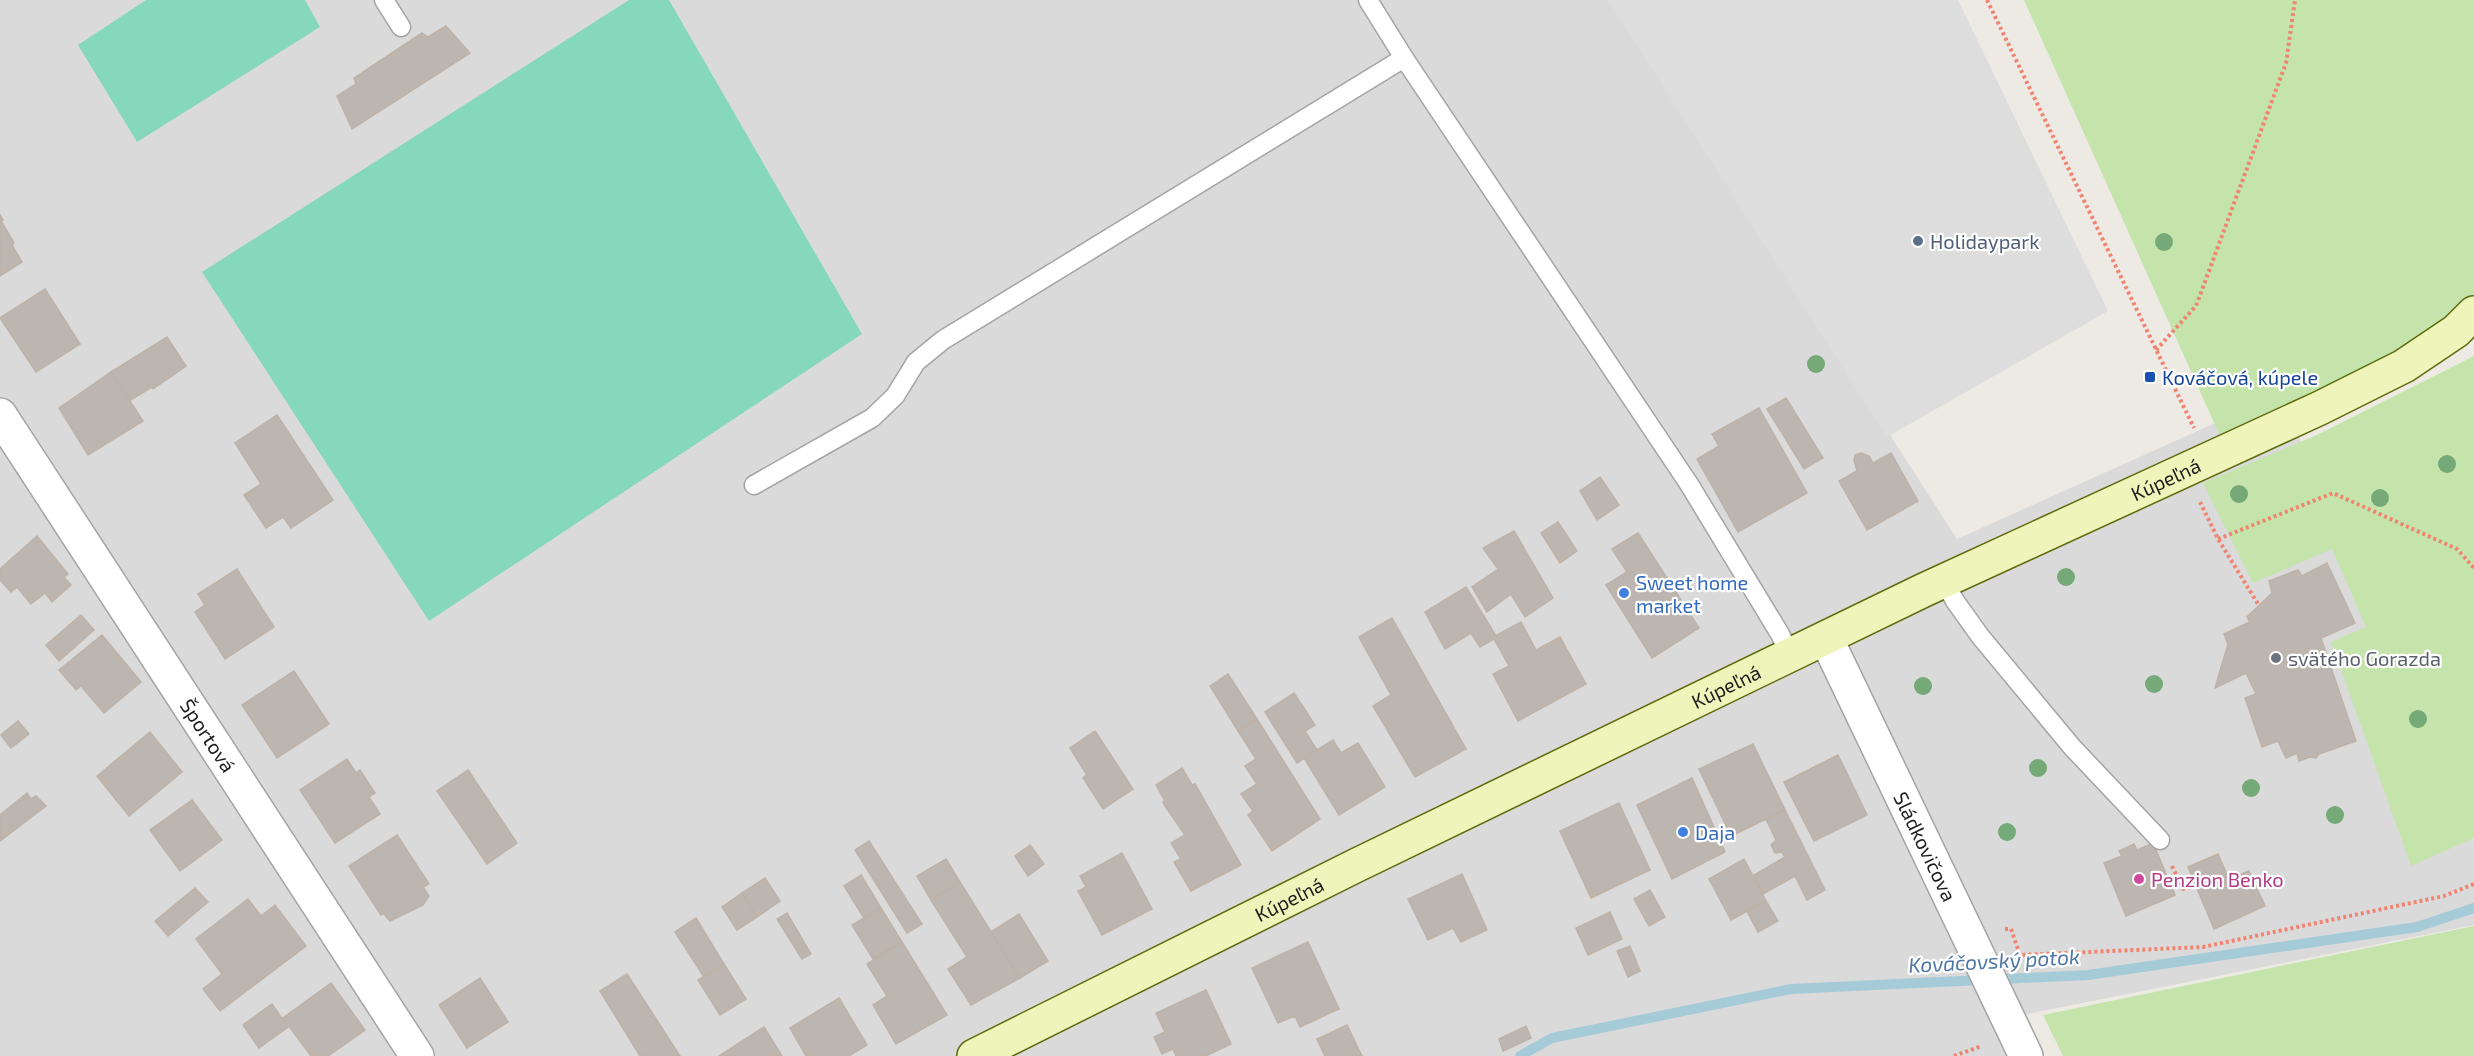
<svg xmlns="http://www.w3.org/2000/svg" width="2474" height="1056" font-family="'Exo 2',sans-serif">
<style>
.residential{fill:#dbdada}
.grass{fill:#c5e4ac}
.pitch{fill:#86d8bc}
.parking{fill:#ddd}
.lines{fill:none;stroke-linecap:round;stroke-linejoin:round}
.stream{stroke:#a6cbd8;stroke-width:10}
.building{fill:#bdb6b0;stroke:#beb2a7;stroke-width:1.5}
.lane-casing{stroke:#a4a4a4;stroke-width:21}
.street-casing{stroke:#a4a4a4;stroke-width:36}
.secondary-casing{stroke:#5d6b0c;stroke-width:36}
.path{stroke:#f08471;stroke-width:4;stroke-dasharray:3 3;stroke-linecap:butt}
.lane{stroke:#fff;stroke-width:18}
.street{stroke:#fff;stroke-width:33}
.secondary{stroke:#eff5ba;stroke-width:33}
.tree{fill:#75a977}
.service-dot{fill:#5c6f8a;stroke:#fff;stroke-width:2}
.transit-dot{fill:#1a4fb4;stroke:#fff;stroke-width:2}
.shop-dot{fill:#3f7fe0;stroke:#fff;stroke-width:2}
.worship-dot{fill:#6b7280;stroke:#fff;stroke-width:2}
.hotel-dot{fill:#d1479c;stroke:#fff;stroke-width:2}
.labels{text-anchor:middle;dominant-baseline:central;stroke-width:4.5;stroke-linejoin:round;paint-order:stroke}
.service-label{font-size:20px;fill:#4e5e75;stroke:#fff;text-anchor:start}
.transit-label{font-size:20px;fill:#164399;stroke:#fff;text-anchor:start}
.street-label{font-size:20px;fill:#1d1d1d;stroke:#fff}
.shop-label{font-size:20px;fill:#366cbe;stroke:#fff;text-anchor:start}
.worship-label{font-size:20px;fill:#5b616d;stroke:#fff;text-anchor:start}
.hotel-label{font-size:20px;fill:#b23c85;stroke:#fff;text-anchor:start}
.water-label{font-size:21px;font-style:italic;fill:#5077a5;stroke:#fff}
</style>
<rect width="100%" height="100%" fill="#edeae3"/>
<polygon class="residential" points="0,0 1610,0 1957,539 2280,394 2474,842 2474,925 1997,1020 2013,1056 0,1056"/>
<g class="grass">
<polygon points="2024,0 2474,0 2474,294 2428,338 2225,447"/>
<polygon points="2474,356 2474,838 2411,866 2331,642 2366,627 2332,549 2253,583 2203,483 2319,434"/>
<polygon points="2474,926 2474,1056 2063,1056 2043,1015"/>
</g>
<g class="pitch">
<polygon points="146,0 305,0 320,27 137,142 78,45"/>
<polygon points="629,0 669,0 862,334 429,621 202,272"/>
</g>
<polygon class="parking" points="1608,0 1958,0 2108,311 1887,437"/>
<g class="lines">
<polyline class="stream" points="1520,1056 1552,1038 1791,989 2088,975 2417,927 2474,908"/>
</g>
<g class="building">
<polygon points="446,26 470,53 352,129 337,96 356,84 354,78 422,33 428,37"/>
<polygon points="0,215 3,220 1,221 14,243 12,245 22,262 0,276"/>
<polygon points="45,289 80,344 36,372 0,318"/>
<polygon points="167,337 186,366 153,389 152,387 129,401 111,372"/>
<polygon points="111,372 143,421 88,455 59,408"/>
<polygon points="1786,398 1823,458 1804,469 1767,409"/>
<polygon points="1759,408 1807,493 1738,532 1697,459 1719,446 1712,434"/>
<polygon points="277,415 333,500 291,528 283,517 266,528 244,495 261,484 235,443"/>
<polygon points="1861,453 1869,456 1873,463 1891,453 1918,501 1867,530 1839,481 1857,471 1854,460 1855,455"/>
<polygon points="1600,477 1619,505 1597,520 1580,491"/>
<polygon points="1558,522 1577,551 1560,563 1541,533"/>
<polygon points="1514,531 1553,598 1525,617 1511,594 1487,612 1472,587 1498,569 1483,548"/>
<polygon points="1638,533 1699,628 1652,658 1606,585 1627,572 1612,549"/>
<polygon points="37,536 68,574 64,577 71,585 52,602 45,593 31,604 17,587 11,592 0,580 0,569"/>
<polygon points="2327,563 2355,623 2321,638 2356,741 2319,754 2316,758 2310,757 2299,761 2297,753 2286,758 2278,741 2262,747 2245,698 2256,694 2246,673 2215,688 2228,644 2224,634 2250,622 2247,617 2272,593 2269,581 2298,570 2302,576"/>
<polygon points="237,569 274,627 225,659 195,612 205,605 198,594"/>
<polygon points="1466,587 1496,636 1494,639 1480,647 1471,633 1445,649 1425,612"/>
<polygon points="81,615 94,630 59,661 46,645"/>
<polygon points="1392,618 1466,749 1415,777 1373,706 1391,695 1359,637"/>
<polygon points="1521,622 1536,650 1560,637 1586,684 1518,721 1493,674 1509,666 1493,637"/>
<polygon points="102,635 141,682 104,713 81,686 76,690 59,670"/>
<polygon points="294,671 329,724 277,758 242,705"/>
<polygon points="1228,674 1257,719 1238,731 1210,686"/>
<polygon points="1294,693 1315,725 1305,731 1317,750 1297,763 1265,712"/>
<polygon points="1257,719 1320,819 1272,851 1248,815 1253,811 1241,794 1257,784 1245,766 1256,759 1238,731"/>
<polygon points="18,721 29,734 11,748 1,735"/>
<polygon points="1095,731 1133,789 1103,809 1083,778 1087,775 1070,748"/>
<polygon points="150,732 182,772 129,816 97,776"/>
<polygon points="1333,740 1341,753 1358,743 1385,787 1339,815 1304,758"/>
<polygon points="1753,744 1785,810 1731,836 1699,769"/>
<polygon points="1838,755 1867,815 1814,841 1784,782"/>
<polygon points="347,759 356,773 360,770 375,793 369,797 380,814 335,843 300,790"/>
<polygon points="1182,768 1192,785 1195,784 1241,865 1191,891 1174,862 1181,859 1171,843 1185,835 1165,806 1163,802 1165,801 1156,785"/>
<polygon points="468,770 517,843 487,864 437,791"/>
<polygon points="1692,778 1725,852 1672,879 1637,805"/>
<polygon points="27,793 31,799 36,796 46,806 0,841 0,815"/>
<polygon points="192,800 222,840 180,871 150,830"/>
<polygon points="1619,803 1650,870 1591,898 1560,831"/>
<polygon points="1785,810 1825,890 1807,900 1795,876 1763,894 1754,875 1785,857 1782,852 1775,853 1771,845 1776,840 1766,819"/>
<polygon points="397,835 429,884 423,887 429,896 423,905 390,921 383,913 381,915 349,866"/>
<polygon points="869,841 922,924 907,933 855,850"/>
<polygon points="2153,843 2175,895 2126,916 2104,863 2122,856 2119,851 2134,844 2137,850"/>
<polygon points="1030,845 1044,864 1028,876 1015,856"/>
<polygon points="1122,853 1152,909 1102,935 1078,891 1086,887 1080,876"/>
<polygon points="2218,854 2229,879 2249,871 2265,906 2214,929 2188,867"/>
<polygon points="946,859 960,882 931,900 917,876"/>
<polygon points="1744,859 1766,901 1731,920 1709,879"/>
<polygon points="1462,874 1487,930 1461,942 1453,928 1428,940 1408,899"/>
<polygon points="861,875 881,908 864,918 844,886"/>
<polygon points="765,878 780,901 757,917 742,893"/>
<polygon points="960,882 1020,978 971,1005 948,969 967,957 931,900"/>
<polygon points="195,888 208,902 168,936 155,921"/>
<polygon points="1650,890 1665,917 1649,926 1634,899"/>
<polygon points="742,893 757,917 737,930 722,907"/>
<polygon points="248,899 261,916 275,905 306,946 220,1011 203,989 222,974 196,939"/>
<polygon points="1766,901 1778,921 1758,932 1747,911"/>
<polygon points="881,908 902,942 873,959 852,925"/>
<polygon points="1610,912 1622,939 1588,955 1576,928"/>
<polygon points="787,913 811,954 802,959 777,919"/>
<polygon points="1019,914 1048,961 1020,978 991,932"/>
<polygon points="696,918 724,964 704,977 675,932"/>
<polygon points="902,942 947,1015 896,1044 873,1005 887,996 867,964"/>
<polygon points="1308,942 1339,1009 1300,1027 1295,1016 1278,1023 1252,968"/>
<polygon points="1630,946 1640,971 1628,977 1617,951"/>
<polygon points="724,964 746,999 720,1015 698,980"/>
<polygon points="627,974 680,1056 640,1056 600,991"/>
<polygon points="480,978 508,1022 467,1048 439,1005"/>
<polygon points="331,983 365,1030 328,1056 311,1056 283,1018"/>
<polygon points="1206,990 1231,1044 1206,1056 1176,1056 1173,1049 1162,1054 1154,1037 1165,1032 1156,1013"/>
<polygon points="839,998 867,1045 849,1056 806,1056 790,1028"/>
<polygon points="272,1004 288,1027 259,1048 243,1025"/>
<polygon points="1347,1025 1362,1056 1325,1056 1317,1039"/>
<polygon points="1526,1026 1531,1038 1503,1051 1499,1039"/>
<polygon points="764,1027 782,1056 719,1056"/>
</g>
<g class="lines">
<defs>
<g id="lane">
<polyline points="384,0 401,27"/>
<polyline points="1368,0 1404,58 1689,484 1780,634 1790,655"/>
<polyline points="754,485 872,418 895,396 916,362 943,340 1404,58"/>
<polyline points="1944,581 1955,601 1980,636 2072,747 2160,840"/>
</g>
<g id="street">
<path id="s1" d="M0,415L417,1056"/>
<path id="s2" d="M1826,638L2026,1056"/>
</g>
<g id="secondary">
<path id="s3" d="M974,1056L1357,865L1924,590L2320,408L2404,366L2456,331L2474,313"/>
</g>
</defs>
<use href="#lane" class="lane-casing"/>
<use href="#street" class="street-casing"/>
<use href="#secondary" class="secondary-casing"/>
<g class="path">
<polyline points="1987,0 2194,428"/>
<polyline points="2156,350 2196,306 2286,63 2295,0"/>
<polyline points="2200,502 2218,539 2258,604"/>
<polyline points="2218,539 2333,493 2457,549 2474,568"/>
<polyline points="2172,866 2183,889 2196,886"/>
<polyline points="2005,929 2011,929 2020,955 2203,947 2444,896 2474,884"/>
<polyline points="1954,1056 1982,1046"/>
</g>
<use href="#lane" class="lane"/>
<use href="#street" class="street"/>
<use href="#secondary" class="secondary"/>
</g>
<g class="tree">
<circle cx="2164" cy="242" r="9"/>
<circle cx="1816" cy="364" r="9"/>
<circle cx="2447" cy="464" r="9"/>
<circle cx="2239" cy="494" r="9"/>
<circle cx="2380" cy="498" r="9"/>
<circle cx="2066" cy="577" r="9"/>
<circle cx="2154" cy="684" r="9"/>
<circle cx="1923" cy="686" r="9"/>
<circle cx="2418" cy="719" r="9"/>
<circle cx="2038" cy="768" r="9"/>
<circle cx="2251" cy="788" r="9"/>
<circle cx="2335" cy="815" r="9"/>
<circle cx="2007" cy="832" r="9"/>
</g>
<circle class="service-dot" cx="1918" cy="241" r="6"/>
<rect class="transit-dot" x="2144" y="371" width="12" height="12" rx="3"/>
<g class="shop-dot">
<circle cx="1624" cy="593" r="6"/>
<circle cx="1683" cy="832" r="6"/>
</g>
<circle class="worship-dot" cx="2276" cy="658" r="6"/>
<circle class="hotel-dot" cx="2139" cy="879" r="6"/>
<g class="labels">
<g class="service-label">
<text x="1930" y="241">Holidaypark</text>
</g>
<g class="transit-label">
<text x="2162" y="377">Kováčová, kúpele</text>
</g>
<g class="street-label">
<text stroke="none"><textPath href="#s3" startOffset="1324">Kúpeľná</textPath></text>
<text stroke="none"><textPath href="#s3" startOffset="838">Kúpeľná</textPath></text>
<text stroke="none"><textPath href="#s1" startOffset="382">Športová</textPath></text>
<text stroke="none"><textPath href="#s2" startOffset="231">Sládkovičova</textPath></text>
<text stroke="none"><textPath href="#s3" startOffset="352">Kúpeľná</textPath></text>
</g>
<g class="shop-label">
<text x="1636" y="582">Sweet home<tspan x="1636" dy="23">market</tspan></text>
<text x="1695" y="832">Daja</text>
</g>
<g class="worship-label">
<text x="2288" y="658">svätého Gorazda</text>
</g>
<g class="hotel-label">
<text x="2151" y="879">Penzion Benko</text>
</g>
<g class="water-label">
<text transform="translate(1994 960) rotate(-3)">Kováčovský potok</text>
</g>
</g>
</svg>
